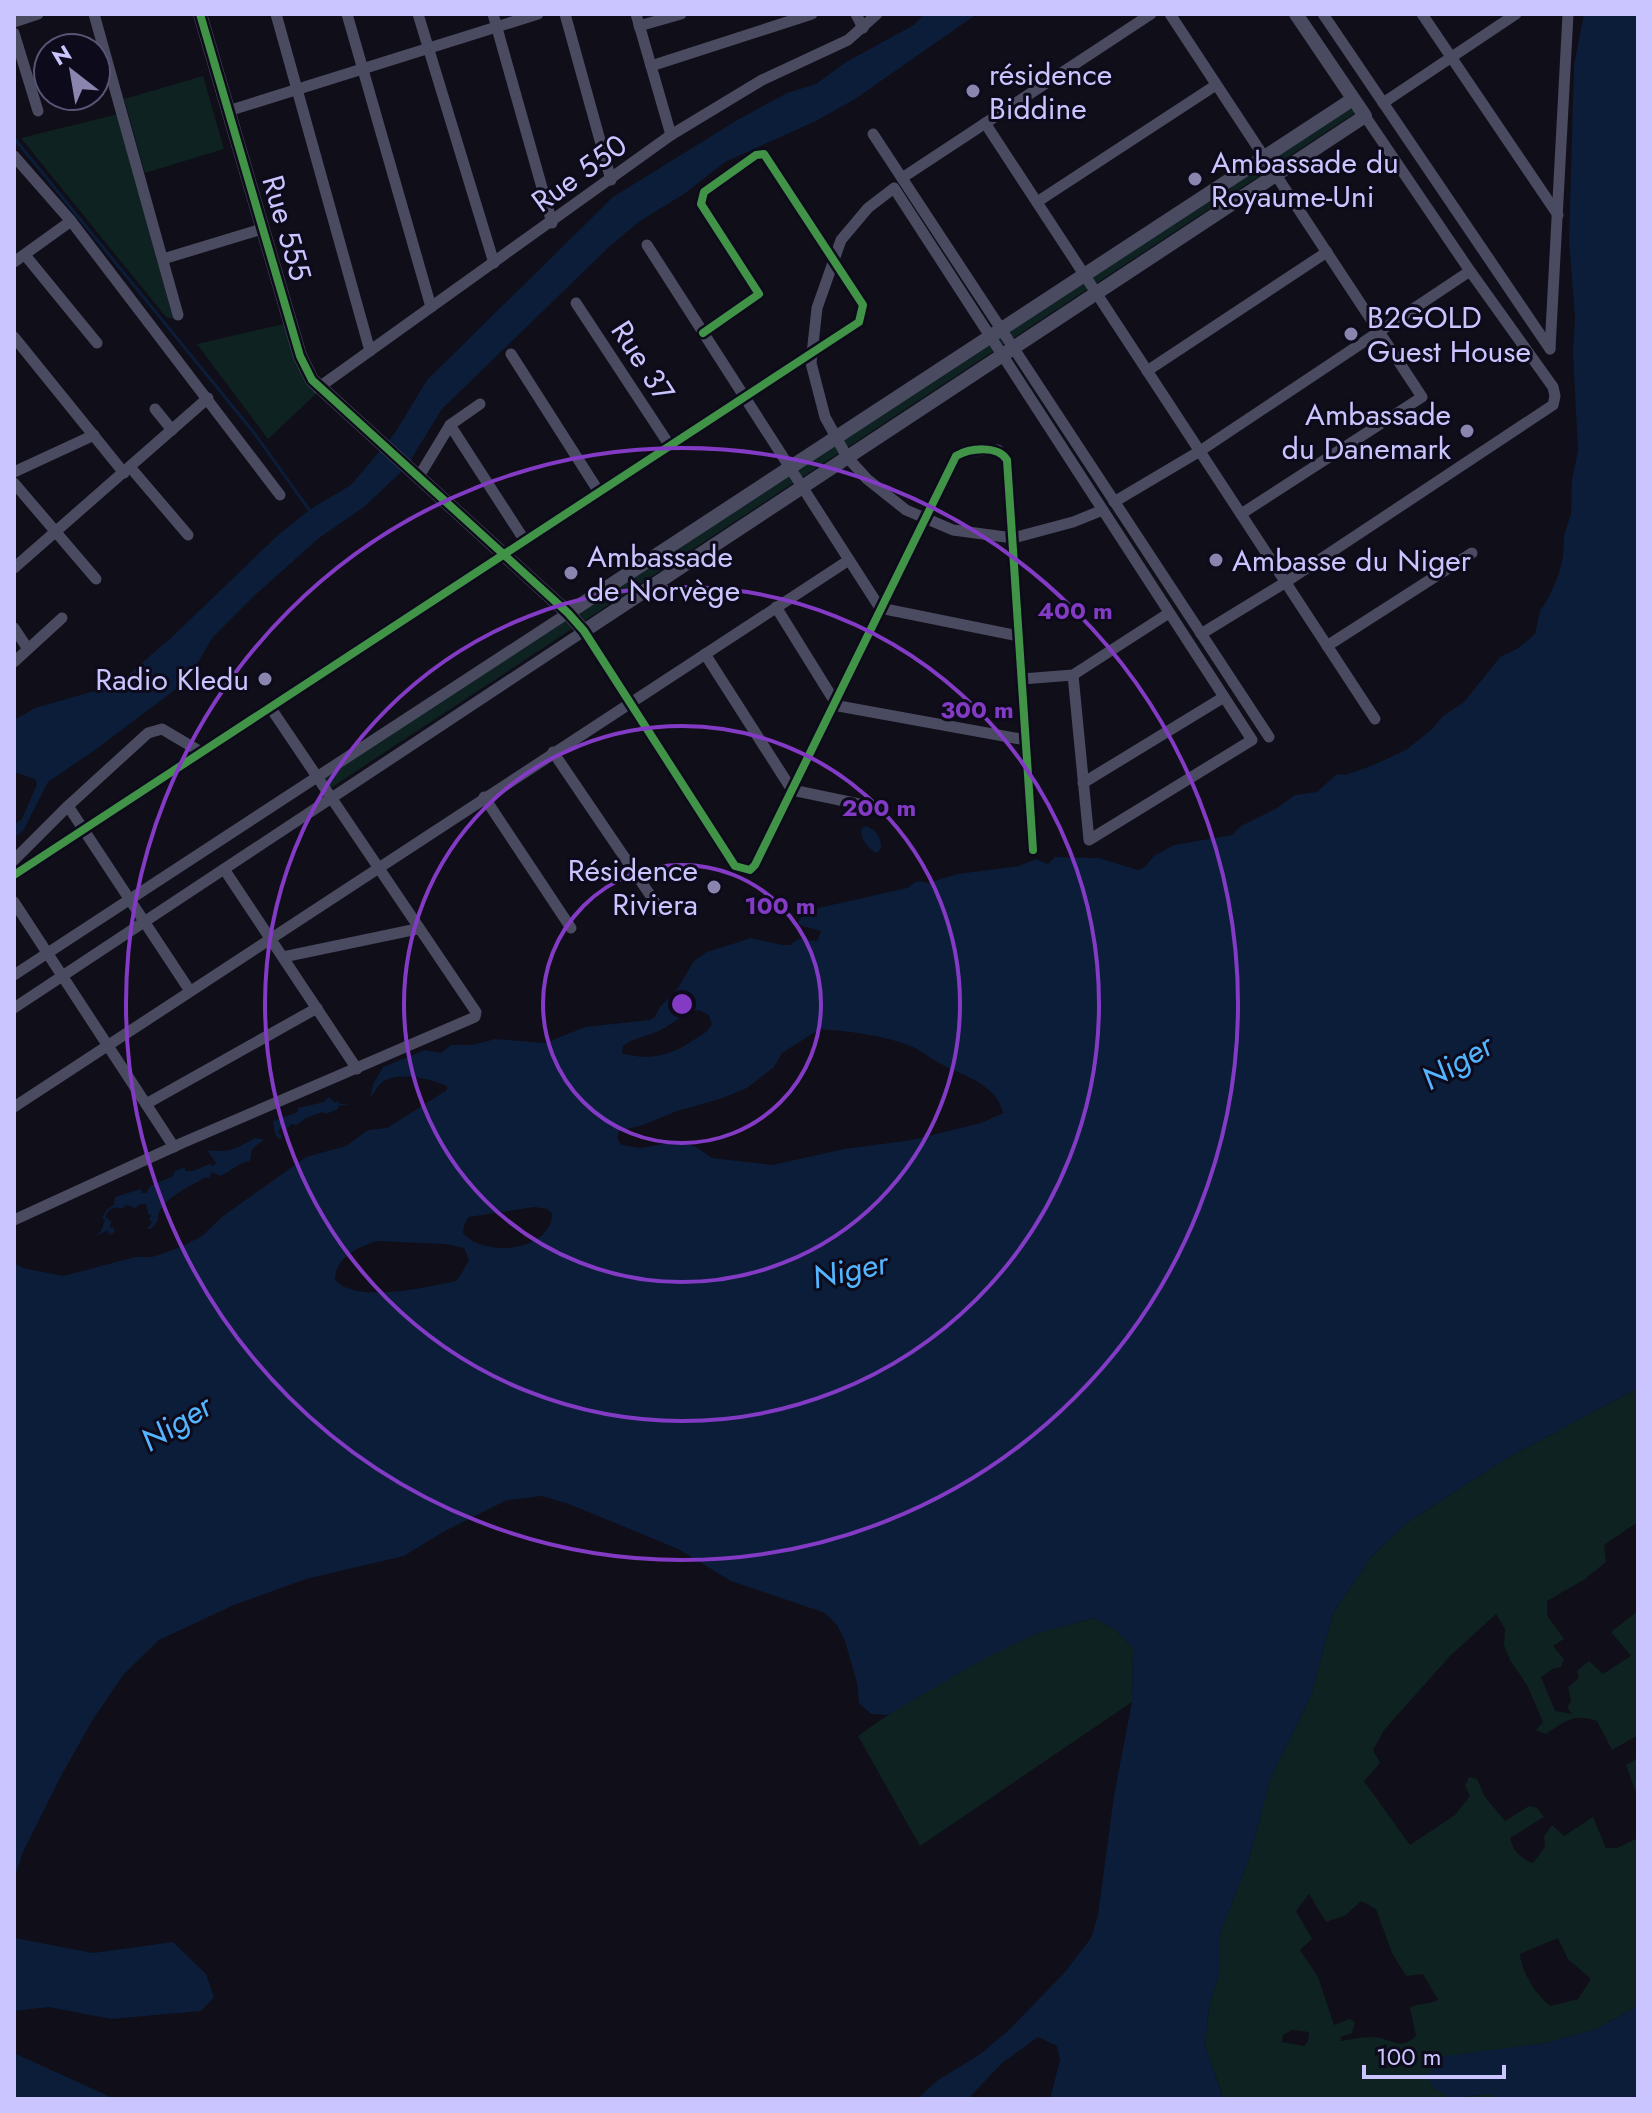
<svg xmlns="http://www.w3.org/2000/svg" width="1652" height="2113" font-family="Jost,sans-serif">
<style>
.green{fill:#0e2222;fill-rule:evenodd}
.water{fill:#0b1d38;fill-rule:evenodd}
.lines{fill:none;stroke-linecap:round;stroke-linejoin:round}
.stream{stroke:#0b1d38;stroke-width:3}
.minor{stroke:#4a4a61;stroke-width:11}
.tertiary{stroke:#4a4a61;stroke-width:14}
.cycleway-casing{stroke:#0d0b1b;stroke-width:13}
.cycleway{stroke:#419447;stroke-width:8}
.ring{fill:none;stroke:#833bc5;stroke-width:4}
.poi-dot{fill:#8985ae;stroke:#0d0b1b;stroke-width:3}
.labels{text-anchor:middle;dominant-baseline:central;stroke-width:6;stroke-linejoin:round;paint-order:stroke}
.poi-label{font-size:30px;fill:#cac5ff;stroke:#0d0b1b;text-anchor:start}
.street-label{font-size:30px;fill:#cac5ff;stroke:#0d0b1b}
.water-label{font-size:32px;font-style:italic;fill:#53b5ff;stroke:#0d0b1b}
.centre{fill:#833bc5;stroke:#0d0b1b;stroke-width:4}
.ring-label{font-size:24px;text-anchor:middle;font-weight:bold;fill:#833bc5;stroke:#0d0b1b;stroke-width:6;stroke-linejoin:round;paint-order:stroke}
</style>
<rect width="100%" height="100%" fill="#100e18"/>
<g class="green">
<polygon points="203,76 224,149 145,173 124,99"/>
<polygon points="1350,108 1355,113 326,791 319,780"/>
<polygon points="118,114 173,319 166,317 21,138"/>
<polygon points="283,324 318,392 268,439 197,344"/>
<path d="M1638,1388V1522L1604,1545L1606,1562L1585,1579L1547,1601V1615L1564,1639L1553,1646L1564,1659L1561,1667L1554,1668L1541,1677L1555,1711L1572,1714L1567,1707L1571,1701L1568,1687L1579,1678L1577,1671L1589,1661L1603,1674L1631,1656L1611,1632L1638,1611V1735L1612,1750L1597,1721C1573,1713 1566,1721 1546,1734L1536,1730L1543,1722L1527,1685L1510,1660L1504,1645L1505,1629L1496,1614L1450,1656L1384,1730L1373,1750L1380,1763L1364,1781L1410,1845L1455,1815L1470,1796L1465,1786L1469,1777L1477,1779L1485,1797L1505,1821L1529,1806L1537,1808L1544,1817L1510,1838C1514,1852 1519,1857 1533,1863L1545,1847L1544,1836L1552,1825L1564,1836L1593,1817L1606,1848H1617L1638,1838V2006L1596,2029L1546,2043L1506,2049L1451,2098L1490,2094L1498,2099H1220L1222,2094L1205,2046L1209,2006L1220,1972V1934L1249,1859L1271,1777L1311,1696L1333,1613L1372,1556L1408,1522L1507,1458ZM1309,1894L1326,1922L1346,1915L1361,1901L1376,1909L1392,1953L1406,1976L1423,1974L1438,2000C1428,2005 1419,2002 1410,2008L1416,2036C1401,2049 1396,2042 1380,2038C1369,2035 1351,2040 1340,2041L1341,2037L1352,2033L1355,2022L1350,2019L1334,2025L1318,1977L1300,1950L1312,1939L1296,1911ZM1558,1938L1568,1959L1591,1979L1578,1999L1550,2006C1536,1995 1521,1971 1520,1954ZM1292,2030L1309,2032L1308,2041L1304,2046L1282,2042L1283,2035Z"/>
<path d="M1095,1618L1116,1630L1133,1648L1132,1702L920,1846L858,1736C909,1700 976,1657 1035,1634C1054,1627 1075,1624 1095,1618Z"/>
<polygon points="1638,1758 1638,1798 1626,1765"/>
</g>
<g class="water">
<polygon points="924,14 977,14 855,99 816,121 725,162 684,194 640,221 610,246 442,409 410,461 399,474 364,507 319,538 253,597 212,638 188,680 95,750 48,782 23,831 14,837 14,825 22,819 37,784 35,779 14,772 14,720 35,708 98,690 128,675 173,636 278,535 312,508 351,485 395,433 427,380 613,197 739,119 787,93 816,84 846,62 914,25"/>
<path d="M1584,14H1638V1388L1507,1458L1408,1522L1372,1556L1333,1613L1311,1696L1271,1777L1249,1859L1220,1934V1972L1209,2006L1205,2046L1222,2095L1220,2099H1050L1060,2060L1057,2046L1038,2037L1002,2063L968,2099H917L938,2080L979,2055L1010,2029L1065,1972L1091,1938L1098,1915L1114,1795L1132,1702L1133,1648L1116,1630L1094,1618L1035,1634L980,1661L888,1715L871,1714L859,1703L857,1683L845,1641L837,1625L825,1613L731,1581L678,1549L569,1504L542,1496L507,1500L443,1532L404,1556L306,1579L234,1605L159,1640L123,1675L92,1721L61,1776L23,1852L14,1879V1263L23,1268L63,1276L135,1257H152L181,1247L202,1236L223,1216L306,1157L346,1146L368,1130L387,1128L447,1090V1086C430,1079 400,1071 382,1082C377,1086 375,1093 370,1098L373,1084L383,1067L425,1050L441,1053L451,1045H472L495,1039L545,1043L585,1027L649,1020L655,1017L660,1007L678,988L694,961L707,952L751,938L782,945H790L798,939L817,941L821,931L800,925L798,922L801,917L812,915L818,908L907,888L917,881L928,883L957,874L1019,866L1036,859L1048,864L1055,857L1099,858L1138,870L1145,867L1154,856L1174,845L1232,835L1241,826L1277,808L1295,795L1317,792L1337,774L1345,775L1371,766L1406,750L1431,730L1443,716L1464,702L1500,657L1517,649L1535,634L1540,611L1549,597L1558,576L1563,557L1564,535L1571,514L1572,479L1578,451L1573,354L1575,317L1569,242L1574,65ZM699,1010L709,1015L712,1024C707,1033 700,1036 692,1041C670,1056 647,1061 622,1053L623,1046C635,1037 646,1037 659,1031C673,1024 683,1013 699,1010ZM820,1029C847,1031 892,1036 917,1049C926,1054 934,1061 943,1065C966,1077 997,1085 1003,1113L981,1123L912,1140L844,1149L772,1165L712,1158L696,1147L680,1141L641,1148L621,1145L617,1138L619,1131L643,1125L677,1111L720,1099L747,1088L774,1067L782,1053ZM534,1207L547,1209L552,1213C552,1252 483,1258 463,1233L464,1225L469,1217ZM376,1241L445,1244L464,1248L469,1260L458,1279L453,1282C424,1287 357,1304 335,1280C335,1258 357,1248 376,1241Z"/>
<path d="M865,826C875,828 882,838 881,848L877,853C868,849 861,840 861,830Z"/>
<polygon points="329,1097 335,1103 338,1101 340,1104 350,1104 338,1106 338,1109 326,1114 322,1112 306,1118 297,1125 291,1124 288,1128 282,1127 278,1132 282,1136 280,1140 275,1134 273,1121 298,1112 298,1108 324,1102"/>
<path d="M255,1138L264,1140L252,1149L250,1161L242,1163L221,1176L211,1172L209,1179L206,1177C190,1187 156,1200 158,1221L151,1229H147L152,1222L149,1220L151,1215L148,1214L146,1204L138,1205L136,1208L127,1205L121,1209L117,1207L109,1210L105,1217L111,1221L110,1228L114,1227V1233L109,1235L108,1230L94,1237L101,1231L105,1220L102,1218L107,1209L114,1205L115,1197L141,1189L142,1193H146L150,1186L173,1176L175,1171L185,1167V1171H193L209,1164L213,1166L216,1163L207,1150C231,1153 234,1149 255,1138Z"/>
<polygon points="14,1933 15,1938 93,1953 173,1942 206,1974 214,1997 201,2011 111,2019 49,2007 14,2011"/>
<polygon points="1638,2006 1638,2099 1498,2099 1490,2094 1451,2098 1432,2087 1428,2074 1445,2056 1546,2043 1596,2029"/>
<polygon points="14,2053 115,2099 14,2099"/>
</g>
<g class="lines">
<polyline class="stream" points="14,138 255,434 310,511"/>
<g class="minor">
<polyline points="94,14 178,315"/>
<polyline points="276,14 370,351"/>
<polyline points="347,14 431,307"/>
<polyline points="418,14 494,263"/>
<polyline points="493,14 552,223"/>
<polyline points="565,14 611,180"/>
<polyline points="636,14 671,135"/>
<polyline points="856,14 863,28"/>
<polyline points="1170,14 1422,397 1241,514"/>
<polyline points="1323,14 1550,349"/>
<polyline points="1422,14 1558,215"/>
<polyline points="14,22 38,14"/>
<polyline points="639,26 681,14"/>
<polyline points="14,33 38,111"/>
<polyline points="651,66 812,14"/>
<polyline points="1383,103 1516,14"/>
<polyline points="228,111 538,14"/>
<polyline points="985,123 1375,719"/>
<polyline points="873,134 1269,737"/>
<polyline points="14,156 71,221 280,495"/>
<polyline points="902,178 1151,14"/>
<polyline points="1037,202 1216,85"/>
<polyline points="647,245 880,608 1019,636"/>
<polyline points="25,255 97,343"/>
<polyline points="163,259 262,229"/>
<polyline points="14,262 71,221"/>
<polyline points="576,303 670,446"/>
<polyline points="14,337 124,473"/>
<polyline points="1550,349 1568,14"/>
<polyline points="511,354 599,492"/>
<polyline points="1147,371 1327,252"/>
<polyline points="318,388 671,135 762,80 848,40 877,14"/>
<polyline points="155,409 172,430"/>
<polyline points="450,425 525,541"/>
<polyline points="130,467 188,535"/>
<polyline points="14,472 94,435"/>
<polyline points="418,478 450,425 480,404"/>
<polyline points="14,483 96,579"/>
<polyline points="1114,502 1200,451 1470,271"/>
<polyline points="14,568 208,398"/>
<polyline points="776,607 835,702"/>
<polyline points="14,628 28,649"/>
<polyline points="1201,634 1286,582 1553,405 1555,396 1553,387 1470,271 1365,116"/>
<polyline points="1327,646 1472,553"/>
<polyline points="705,654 792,790 878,808"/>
<polyline points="14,662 62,618"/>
<polyline points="1073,675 1089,840 1252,740 894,188 868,208 841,240 817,308 811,363 825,417 847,457 867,479 906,510 953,530 1013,538 1073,522 1103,510"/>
<polyline points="1022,679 1073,675 1169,613"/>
<polyline points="833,705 1026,740"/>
<polyline points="553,752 661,911"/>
<polyline points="1083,783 1224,697"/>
<polyline points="484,797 571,928"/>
<polyline points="68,806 190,991"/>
<polyline points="14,860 68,806 148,733 162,729 201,752"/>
<polyline points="224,869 357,1069"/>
<polyline points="14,875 859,322 863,305 764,154 756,155 704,192 701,204 759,294 703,333"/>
<polyline points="14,902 174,1147"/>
<polyline points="283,957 417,929"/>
<polyline points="14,975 568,613"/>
<polyline points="14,1008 584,631 735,866 750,870 755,865 956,456 965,451 998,450 1007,460 1033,850"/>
<polyline points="146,1104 317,1008"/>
<polyline points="14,1107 849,560"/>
<polyline points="14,1220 182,1143 475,1017 476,1012 270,707"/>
</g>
<g class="tertiary">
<polyline points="200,14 300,356 312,380 568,613 584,631 1365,116 1296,14"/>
<polyline points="568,613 1353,99"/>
</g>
<defs>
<g id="cycleway">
<path d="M200,14L300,356L312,380L568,613L584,631L735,866L750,870L755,865L956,456C970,448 998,445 1007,460L1033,850"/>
<polyline points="14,875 859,322 863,305 764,154 756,155 704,192 701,204 759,294 703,333"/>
</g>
</defs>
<use href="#cycleway" class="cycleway-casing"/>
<use href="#cycleway" class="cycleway"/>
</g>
<g class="ring">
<circle cx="682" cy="1004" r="139"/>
<circle cx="682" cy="1004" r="278"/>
<circle cx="682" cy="1004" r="417"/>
<circle cx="682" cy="1004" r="556"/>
</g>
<g class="poi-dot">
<circle cx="973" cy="91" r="8"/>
<circle cx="1195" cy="179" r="8"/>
<circle cx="1351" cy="334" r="8"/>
<circle cx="1467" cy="431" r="8"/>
<circle cx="1216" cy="560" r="8"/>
<circle cx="571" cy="573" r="8"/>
<circle cx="265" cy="679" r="8"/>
<circle cx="714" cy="887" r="8"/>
</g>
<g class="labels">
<g class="poi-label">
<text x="989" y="74">résidence<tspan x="989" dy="34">Biddine</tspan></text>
<text x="1211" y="162">Ambassade du<tspan x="1211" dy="34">Royaume-Uni</tspan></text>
<text x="1367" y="317">B2GOLD<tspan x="1367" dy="34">Guest House</tspan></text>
<text x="1451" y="414" text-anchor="end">Ambassade<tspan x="1451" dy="34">du Danemark</tspan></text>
<text x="587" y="556">Ambassade<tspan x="587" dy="34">de Norvège</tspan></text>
<text x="1232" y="560">Ambasse du Niger</text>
<text x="249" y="679" text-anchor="end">Radio Kledu</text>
<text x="698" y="870" text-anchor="end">Résidence<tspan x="698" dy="34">Riviera</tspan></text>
</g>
<g class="street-label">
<text transform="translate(579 173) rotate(-36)">Rue 550</text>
<text transform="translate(287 228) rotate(74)">Rue 555</text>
<text transform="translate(643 361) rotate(57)">Rue 37</text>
</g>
<g class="water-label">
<text transform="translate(1457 1062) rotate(-31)">Niger</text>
<text transform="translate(850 1270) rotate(-12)">Niger</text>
<text transform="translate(176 1423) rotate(-32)">Niger</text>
</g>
</g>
<circle cx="682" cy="1004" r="12" class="centre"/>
<g class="ring-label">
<text x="1075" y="619">400 m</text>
<text x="977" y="718">300 m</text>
<text x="879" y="816">200 m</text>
<text x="780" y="914">100 m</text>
</g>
<rect width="1652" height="2113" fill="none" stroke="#cac5ff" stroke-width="32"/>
<g transform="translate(72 72) rotate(329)"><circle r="38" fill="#0d0b1b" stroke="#595576" stroke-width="2"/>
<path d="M0-6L14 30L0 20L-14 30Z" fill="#8985ae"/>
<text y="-12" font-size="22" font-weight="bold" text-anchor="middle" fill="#cac5ff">N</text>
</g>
<path d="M1364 2065v12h140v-12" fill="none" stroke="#cac5ff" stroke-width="4"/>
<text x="1376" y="2065" font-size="24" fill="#cac5ff" stroke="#0d0b1b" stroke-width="6" paint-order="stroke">100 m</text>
</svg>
